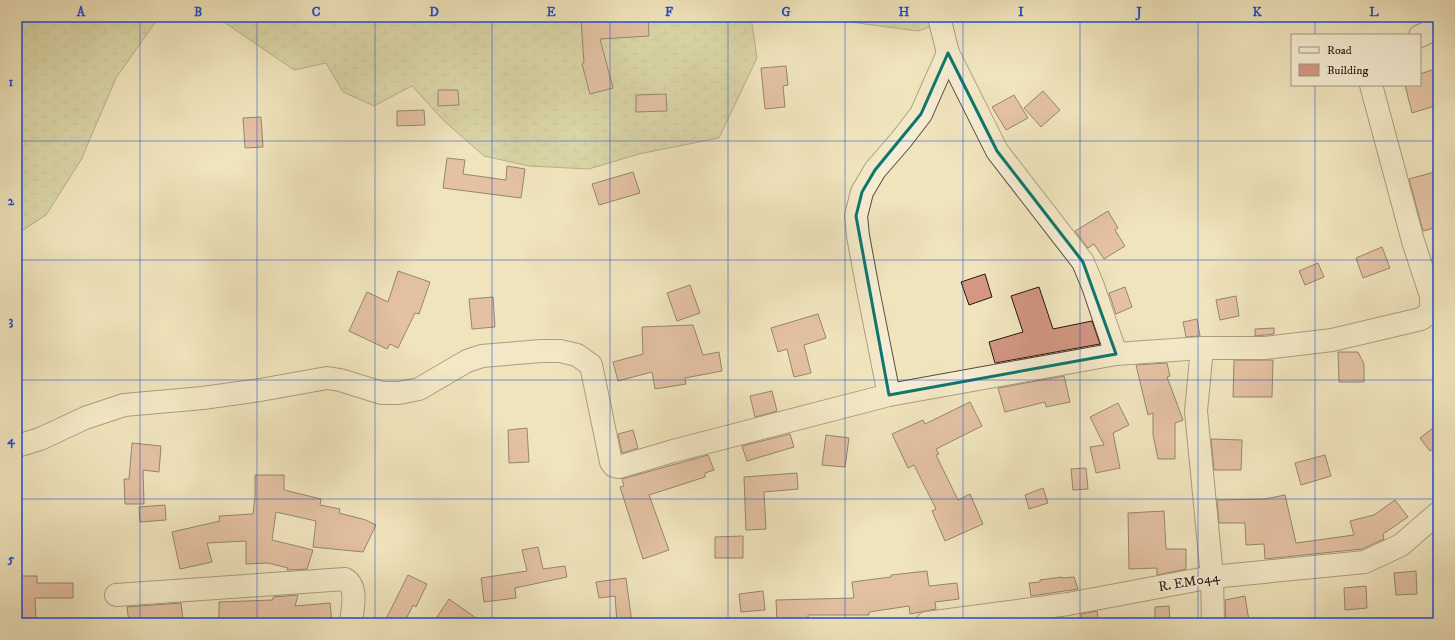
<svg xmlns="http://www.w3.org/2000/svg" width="1455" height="640" font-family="'IM FELL DW Pica',serif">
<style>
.wetland{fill:url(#wetland-marsh);stroke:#726d50}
.building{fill:#d39783;stroke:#251712}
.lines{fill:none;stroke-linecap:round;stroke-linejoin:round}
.street-casing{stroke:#584a3c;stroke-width:24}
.street{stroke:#f5edd3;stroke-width:22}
.marked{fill:none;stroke:#0f766e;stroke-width:3;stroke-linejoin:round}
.grid{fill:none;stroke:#1d4ed8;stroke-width:1;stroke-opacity:0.55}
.labels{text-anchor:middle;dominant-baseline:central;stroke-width:3.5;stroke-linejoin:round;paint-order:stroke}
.street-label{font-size:14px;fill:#251712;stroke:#f5edd3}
.neatline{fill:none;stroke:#1d4ed8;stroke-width:1.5}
.grid-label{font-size:13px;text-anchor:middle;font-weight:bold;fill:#1d4ed8}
</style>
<defs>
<pattern id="wetland-marsh" width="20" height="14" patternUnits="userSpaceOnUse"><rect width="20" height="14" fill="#bec38d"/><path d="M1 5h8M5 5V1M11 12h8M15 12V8" fill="none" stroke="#a3a779"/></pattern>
</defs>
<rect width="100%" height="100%" fill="#f0e4bc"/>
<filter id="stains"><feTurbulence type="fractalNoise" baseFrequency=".005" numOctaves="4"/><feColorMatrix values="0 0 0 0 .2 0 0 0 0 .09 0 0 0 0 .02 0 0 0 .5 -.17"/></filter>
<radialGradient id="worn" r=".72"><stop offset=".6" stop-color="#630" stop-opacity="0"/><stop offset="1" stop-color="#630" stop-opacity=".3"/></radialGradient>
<g class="wetland">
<polygon points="17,17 159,17 116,78 81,160 46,215 17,234"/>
<polygon points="197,17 751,17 757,58 719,138 639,154 589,169 529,166 484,156 443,120 412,86 374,106 343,92 326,63 294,70 221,20"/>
<polygon points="845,17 953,17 953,19 918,31 850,22"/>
</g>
<g class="building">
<polygon points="615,17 648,17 649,36 600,39 613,88 590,94 582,64 584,63 581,19"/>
<polygon points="786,66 788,85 783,86 785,107 765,109 761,68"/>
<polygon points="1438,68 1438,105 1412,113 1405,85 1420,85 1420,74"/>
<polygon points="438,90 458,90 459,105 438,106"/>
<polygon points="1043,91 1060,110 1041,127 1024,108"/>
<polygon points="666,94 667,111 636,112 636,95"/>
<polygon points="1014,95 1028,118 1006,130 992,107"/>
<polygon points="424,110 425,125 397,126 397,111"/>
<polygon points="261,117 263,147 245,148 243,118"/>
<polygon points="447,158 465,160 463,174 506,180 507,166 525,169 521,198 443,188"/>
<polygon points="1438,171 1438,227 1423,231 1409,179"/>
<polygon points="633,172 640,193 599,205 592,184"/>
<polygon points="1108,211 1118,228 1115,230 1125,246 1104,259 1094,244 1088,248 1075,231"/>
<polygon points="1382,247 1390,268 1363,278 1356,258"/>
<polygon points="1318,263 1324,277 1305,285 1299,271"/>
<polygon points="398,271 430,282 419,314 415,313 398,348 390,344 387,349 349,331 367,292 388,302"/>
<polygon points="985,274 992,297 969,305 961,282"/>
<polygon points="690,285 700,313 677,321 667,293"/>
<polygon points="1039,287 1053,329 1092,321 1100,344 995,363 989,342 1023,332 1011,296"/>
<polygon points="1125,287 1132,307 1116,314 1109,293"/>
<polygon points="1236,296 1239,316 1220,320 1216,300"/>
<polygon points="493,297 495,327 472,329 469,299"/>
<polygon points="818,314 826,338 804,345 811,373 794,377 787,349 778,352 771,328"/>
<polygon points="1197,319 1200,336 1186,337 1183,322"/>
<polygon points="693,325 703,355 719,352 722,371 685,378 686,384 655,389 652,372 618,381 613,362 643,354 642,327"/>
<polygon points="1274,328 1274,334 1255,336 1255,329"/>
<polygon points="1338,352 1358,352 1364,364 1364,382 1339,382"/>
<polygon points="1234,360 1273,360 1272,397 1233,397"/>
<polygon points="1167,363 1170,376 1167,377 1183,420 1175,423 1175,459 1158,459 1153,435 1153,413 1148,415 1136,365"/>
<polygon points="1064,376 1070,402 1046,407 1045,402 1005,412 998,388"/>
<polygon points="772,391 777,411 755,417 750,396"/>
<polygon points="970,402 982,426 936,449 939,454 936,455 958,500 970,494 983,524 945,541 932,511 936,509 914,465 908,468 892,434 923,420 925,424"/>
<polygon points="1118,403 1129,425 1113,433 1120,468 1096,473 1090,447 1104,445 1090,417"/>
<polygon points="1438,424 1438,445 1430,451 1420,438"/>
<polygon points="527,428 529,462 509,463 508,430"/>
<polygon points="633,430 638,448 622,453 618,434"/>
<polygon points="790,434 794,447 747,461 742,446"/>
<polygon points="826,435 849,438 845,467 822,465"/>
<polygon points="1211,439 1242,440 1241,470 1214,470"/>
<polygon points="132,443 161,446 159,472 143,470 144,504 125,504 124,479 129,479"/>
<polygon points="708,455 714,470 705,473 705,477 649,495 669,550 643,559 620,487 624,486 622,479"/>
<polygon points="1325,455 1331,476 1301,485 1295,463"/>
<polygon points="1086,468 1088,489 1073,490 1071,469"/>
<polygon points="797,473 798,489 764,492 766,529 746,530 744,477"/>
<polygon points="255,475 284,475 284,490 321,499 320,505 340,509 339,513 366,520 376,525 363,552 313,547 316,521 276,512 272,540 313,550 307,569 289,570 287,570 288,568 268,563 246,564 246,541 207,543 212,562 180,569 172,532 220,521 219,516 253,514 255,498"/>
<polygon points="1043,488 1048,503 1029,509 1025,495"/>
<polygon points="1285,495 1296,543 1354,535 1350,521 1374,515 1395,500 1408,517 1383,534 1384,539 1362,549 1265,559 1264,544 1246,545 1245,523 1219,523 1217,500 1265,499"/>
<polygon points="165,505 166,520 140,522 139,507"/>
<polygon points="1164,511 1166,549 1186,549 1186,569 1157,575 1157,568 1129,569 1128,513"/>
<polygon points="743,536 743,558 715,558 715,537"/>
<polygon points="538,547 543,569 565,566 567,577 515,588 516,598 484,602 481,578 527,571 522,550"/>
<polygon points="927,571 929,586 957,583 959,599 935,602 936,609 921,612 910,614 909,606 869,612 869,615 808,615 808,623 777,623 776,600 854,598 852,582 891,577 891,575"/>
<polygon points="1416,571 1417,594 1396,595 1394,573"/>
<polygon points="408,575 427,584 416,607 413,605 404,623 384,623"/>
<polygon points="17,576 37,576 37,583 73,583 73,598 35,598 36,623 17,623"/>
<polygon points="1062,577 1062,578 1074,577 1078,589 1031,596 1029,583 1040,582 1040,580"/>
<polygon points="626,578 632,623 617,623 615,596 599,598 596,582"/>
<polygon points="1366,586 1367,608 1345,610 1344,588"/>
<polygon points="763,591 765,610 741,612 739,594"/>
<polygon points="298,595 295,606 330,603 332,623 309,623 309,621 264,623 219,623 219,602 273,600 273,597"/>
<polygon points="1245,596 1249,621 1226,623 1225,600"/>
<polygon points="449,599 483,623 433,623"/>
<polygon points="181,603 183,621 170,623 159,623 159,621 143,623 129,623 127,607"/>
<polygon points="1169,606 1170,623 1155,623 1155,607"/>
<polygon points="1097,611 1099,623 1082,623 1081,614"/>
</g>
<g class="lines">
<defs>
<g id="street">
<polyline points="939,17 948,53 997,151 1083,262 1093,286 1116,354"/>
<polyline points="1420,36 1438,27"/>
<polyline points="1202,348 1196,411 1212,577 1213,623"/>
<polyline points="889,395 868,290 858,236 856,216 862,192 875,170 901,140 921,114 948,53"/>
<polyline points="17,446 40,439 85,418 124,405 203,398 260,390 327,378 340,380 382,393 399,393 419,389 467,361 482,356 541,351 560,351 577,355 591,365 611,462 614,466 619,467 673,451 889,395 1116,354 1202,348 1265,348 1332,340 1421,319 1431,312 1431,296 1413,241 1371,85"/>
<path d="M116,595L345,579C359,587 352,610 351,623"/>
<polyline points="927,623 1068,604 1212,577 1365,562 1401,545 1438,513"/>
</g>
</defs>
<use href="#street" class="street-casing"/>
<use href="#street" class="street"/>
</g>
<path d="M0 0H1455V640H0ZM948,53L997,151L1083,262L1116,354L889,395L856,216L862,192L875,170L921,114Z" fill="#f0e4bc" fill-opacity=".55" fill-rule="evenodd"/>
<path class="marked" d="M948,53L997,151L1083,262L1116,354L889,395L856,216L862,192L875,170L921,114Z"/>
<path class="grid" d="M140,17V623M257,17V623M375,17V623M492,17V623M610,17V623M728,17V623M845,17V623M963,17V623M1080,17V623M1198,17V623M1315,17V35M1315,85V623M17,141H1438M17,260H1438M17,380H1438M17,499H1438"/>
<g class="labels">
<g class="street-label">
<text transform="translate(1189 582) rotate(-10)">R. EM044</text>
</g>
</g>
<rect width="1455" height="640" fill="none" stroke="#f0e4bc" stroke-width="44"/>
<rect x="1291" y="34" width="130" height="52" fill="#f5edd3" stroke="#a29786"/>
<rect x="1299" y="47" width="20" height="6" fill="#f5edd3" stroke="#a29786"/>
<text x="1327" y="54" font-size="12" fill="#251712">Road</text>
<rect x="1299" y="64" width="20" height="12" fill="#d39783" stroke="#a29786"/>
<text x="1327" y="74" font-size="12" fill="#251712">Building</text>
<rect x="22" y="22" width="1411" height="596" class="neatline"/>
<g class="grid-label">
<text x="81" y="16">A</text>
<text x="198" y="16">B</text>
<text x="316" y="16">C</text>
<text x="434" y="16">D</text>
<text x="551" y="16">E</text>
<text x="669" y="16">F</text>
<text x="786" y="16">G</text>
<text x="904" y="16">H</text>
<text x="1021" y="16">I</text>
<text x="1139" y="16">J</text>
<text x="1257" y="16">K</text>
<text x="1374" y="16">L</text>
<text x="11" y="86">1</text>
<text x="11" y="205">2</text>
<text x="11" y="325">3</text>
<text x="11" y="444">4</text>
<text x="11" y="563">5</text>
</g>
<rect width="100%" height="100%" filter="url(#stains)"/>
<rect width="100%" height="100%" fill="url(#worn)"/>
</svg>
